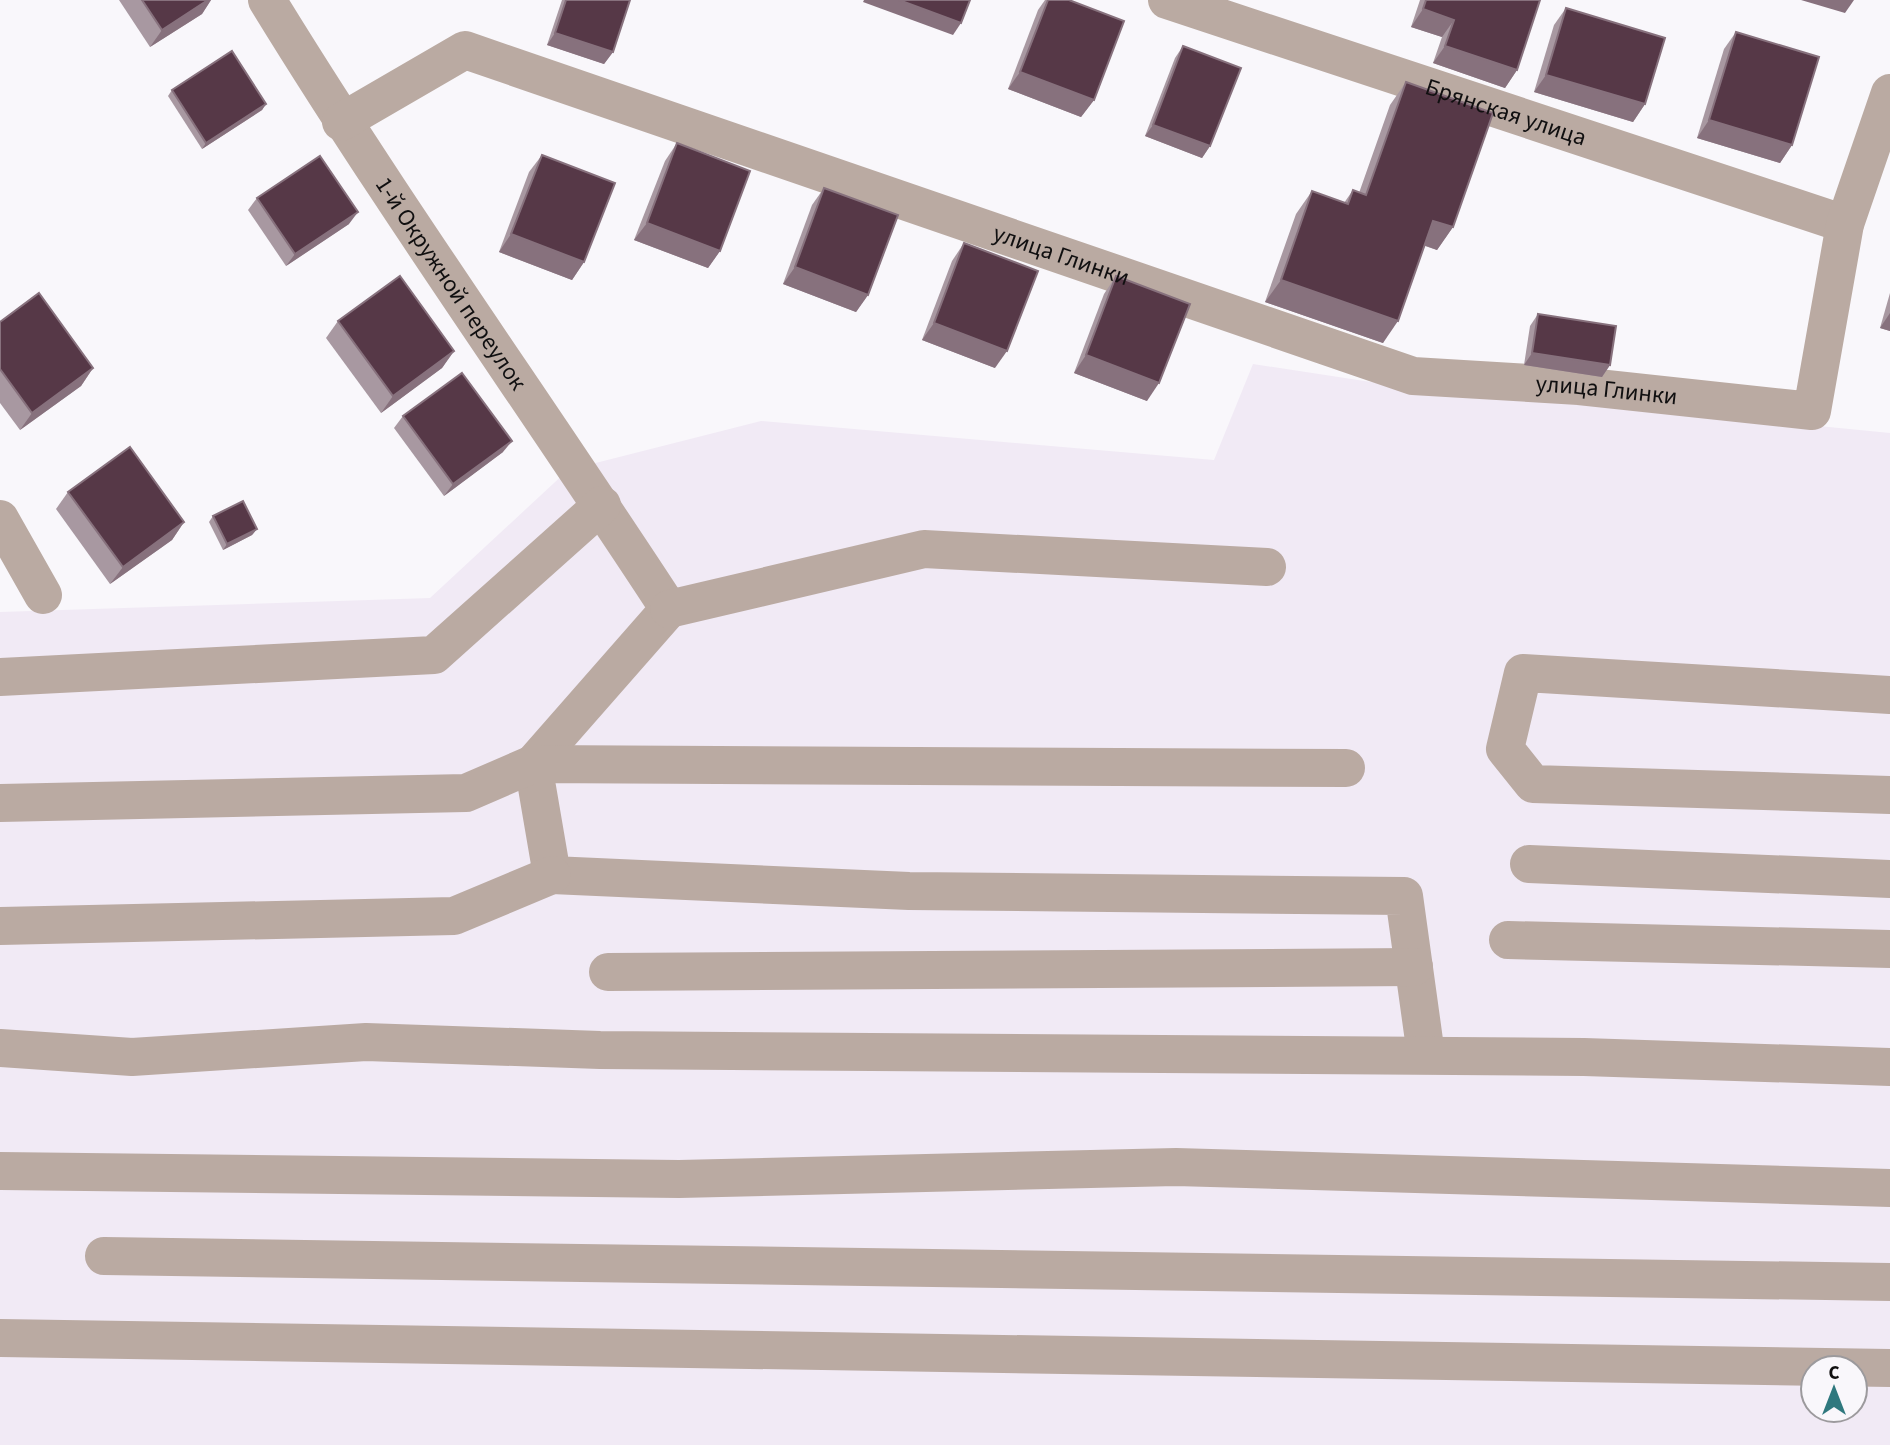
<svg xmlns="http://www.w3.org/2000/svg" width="1890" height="1445" font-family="'Source Sans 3',sans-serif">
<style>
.built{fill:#f1eaf5;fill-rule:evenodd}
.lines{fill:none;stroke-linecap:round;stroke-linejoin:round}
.minor{stroke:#baaaa2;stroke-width:38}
.wall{fill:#a898a1}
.shaded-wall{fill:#87717d}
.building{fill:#563847;stroke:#87717d;stroke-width:2}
.labels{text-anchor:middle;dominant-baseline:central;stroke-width:7;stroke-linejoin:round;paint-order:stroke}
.street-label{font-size:24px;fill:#100f10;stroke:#f9f7fb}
</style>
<rect width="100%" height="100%" fill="#f9f7fb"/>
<path class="built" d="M1253,364L1371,382L1890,433V1445H0V612L430,598L568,470L761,421L1214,460ZM1813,1368H1855V1410H1813Z"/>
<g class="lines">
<g class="minor">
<path id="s1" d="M267,0C394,207 536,405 669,609L533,764L552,875L909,891L1404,896L1426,1055"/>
<path id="s2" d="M1167,0L1845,224"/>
<path id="s3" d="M341,122L465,50L1413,376L1579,386L1812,411L1845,224L1890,93"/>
<polyline points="0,519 43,595"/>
<polyline points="669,609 924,549 1267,567"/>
<polyline points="0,677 434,655 602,505"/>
<polyline points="1890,695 1523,673 1505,749 1533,784 1890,795"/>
<polyline points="0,803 466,793 533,764 1346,768"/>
<polyline points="1529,864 1890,879"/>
<polyline points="0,926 454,916 552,875"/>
<polyline points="1508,940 1890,949"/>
<polyline points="608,972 1414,967"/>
<polyline points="0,1048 132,1057 366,1042 600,1050 1584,1057 1890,1067"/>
<polyline points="0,1171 679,1179 1176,1167 1890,1188"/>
<polyline points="104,1256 1890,1282"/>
<polyline points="0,1338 1890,1368"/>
</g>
</g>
<g class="wall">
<polygon points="119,0 211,0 202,14 150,47"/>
<polygon points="562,0 630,0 613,52 604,64 547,45"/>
<polygon points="1045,0 1069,0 1094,100 1081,117 1008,89 1038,10"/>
<polygon points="1420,0 1540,0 1517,70 1505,88 1433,63 1442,37 1411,27"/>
<polygon points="1566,8 1645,104 1633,122 1534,92 1554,25"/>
<polygon points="1736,32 1792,145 1780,163 1697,138 1724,49"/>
<polygon points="1183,46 1210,146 1202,158 1145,136 1175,58"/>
<polygon points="1406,82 1453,227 1437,250 1425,246 1383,343 1265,302 1296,214 1312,191 1344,203 1353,190 1359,193 1390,105"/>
<polygon points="172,90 266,104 262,110 202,149 168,96"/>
<polygon points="677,143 720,251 708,268 634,240 665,161"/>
<polygon points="542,155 584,262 572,280 499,252 529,172"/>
<polygon points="824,188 868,295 856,312 783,284 812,205"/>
<polygon points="257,198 349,224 286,266 248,210"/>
<polygon points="964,243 995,368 922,340 952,261"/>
<polygon points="1116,276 1147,401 1074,373 1104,294"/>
<polygon points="1890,293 1890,331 1880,328"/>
<polygon points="1538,314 1610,365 1602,377 1524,365 1530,326"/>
<polygon points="338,321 454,351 442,368 381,413 326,338"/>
<polygon points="0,322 93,368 81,386 20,430 0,403"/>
<polygon points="403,416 503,452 444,496 394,428"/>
<polygon points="68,492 184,522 172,540 110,584 56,509"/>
<polygon points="213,516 257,529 252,535 223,550 209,522"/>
</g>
<g class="shaded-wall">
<polygon points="208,0 211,0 202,14 150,47 162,30"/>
<polygon points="864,0 899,0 961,23 953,35 863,2"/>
<polygon points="1801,0 1854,0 1845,13"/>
<polygon points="1423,9 1454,20 1442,37 1411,27"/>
<polygon points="555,33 613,52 604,64 547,45"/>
<polygon points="1445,46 1517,70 1505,88 1433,63"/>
<polygon points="1020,72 1094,100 1081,117 1008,89"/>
<polygon points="1546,75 1645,104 1633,122 1534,92"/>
<polygon points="266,104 262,110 202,149 206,143"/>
<polygon points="1709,120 1792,145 1780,163 1697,138"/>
<polygon points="1153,125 1210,146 1202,158 1145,136"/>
<polygon points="358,212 349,224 286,266 295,254"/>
<polygon points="1433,221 1453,227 1437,250 1418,243"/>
<polygon points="647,223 720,251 708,268 634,240"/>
<polygon points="511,234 584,262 572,280 499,252"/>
<polygon points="795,267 868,295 856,312 783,284"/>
<polygon points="1281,280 1398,321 1383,343 1265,302"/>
<polygon points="1890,313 1890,331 1880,328"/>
<polygon points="934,323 1007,351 995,368 922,340"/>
<polygon points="454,351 442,368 381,413 393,396"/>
<polygon points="1532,353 1610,365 1602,377 1524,365"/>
<polygon points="1086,355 1159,383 1147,401 1074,373"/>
<polygon points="93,368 81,386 20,430 32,413"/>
<polygon points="512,441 503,452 444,496 453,484"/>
<polygon points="184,522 172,540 110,584 123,567"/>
<polygon points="257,529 252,535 223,550 227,544"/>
</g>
<g class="building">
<polygon points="142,0 208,0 162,30"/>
<polygon points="566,0 630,0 613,52 555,33"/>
<polygon points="899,0 970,0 961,23"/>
<polygon points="1048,0 1069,0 1124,21 1094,100 1020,72"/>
<polygon points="1426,0 1540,0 1517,70 1445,46 1454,20 1423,9"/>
<polygon points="1566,8 1665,38 1645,104 1546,75"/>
<polygon points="1736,32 1819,57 1792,145 1709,120"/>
<polygon points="1183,46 1241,68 1210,146 1153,125"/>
<polygon points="232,51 266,104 206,143 172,90"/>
<polygon points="1406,82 1493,113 1453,227 1433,221 1398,321 1281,280 1312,191 1348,204 1353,190 1366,195"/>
<polygon points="677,143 750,171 720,251 647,223"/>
<polygon points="542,155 615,183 584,262 511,234"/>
<polygon points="320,156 358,212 295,254 257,198"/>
<polygon points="824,188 898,215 868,295 795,267"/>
<polygon points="964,243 1038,271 1007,351 934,323"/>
<polygon points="400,276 454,351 393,396 338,321"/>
<polygon points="1116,276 1190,304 1159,383 1086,355"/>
<polygon points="39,293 93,368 32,413 0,369 0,322"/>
<polygon points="1538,314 1616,326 1610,365 1532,353"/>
<polygon points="462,373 512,441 453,484 403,416"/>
<polygon points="130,447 184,522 123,567 68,492"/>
<polygon points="243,501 257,529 227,544 213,516"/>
</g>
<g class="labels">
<g class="street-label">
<text stroke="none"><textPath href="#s2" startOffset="357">Брянская улица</textPath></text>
<text stroke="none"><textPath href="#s3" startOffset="774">улица Глинки</textPath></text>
<text stroke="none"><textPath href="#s1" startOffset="338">1-й Окружной переулок</textPath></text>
<text stroke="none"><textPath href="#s3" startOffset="1340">улица Глинки</textPath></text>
</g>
</g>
<g transform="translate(1834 1389)"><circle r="33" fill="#f9f7fb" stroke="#9c9a9d" stroke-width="2"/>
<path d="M0-5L12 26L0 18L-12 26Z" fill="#2f787e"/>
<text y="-10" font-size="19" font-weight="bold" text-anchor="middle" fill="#100f10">С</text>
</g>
</svg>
